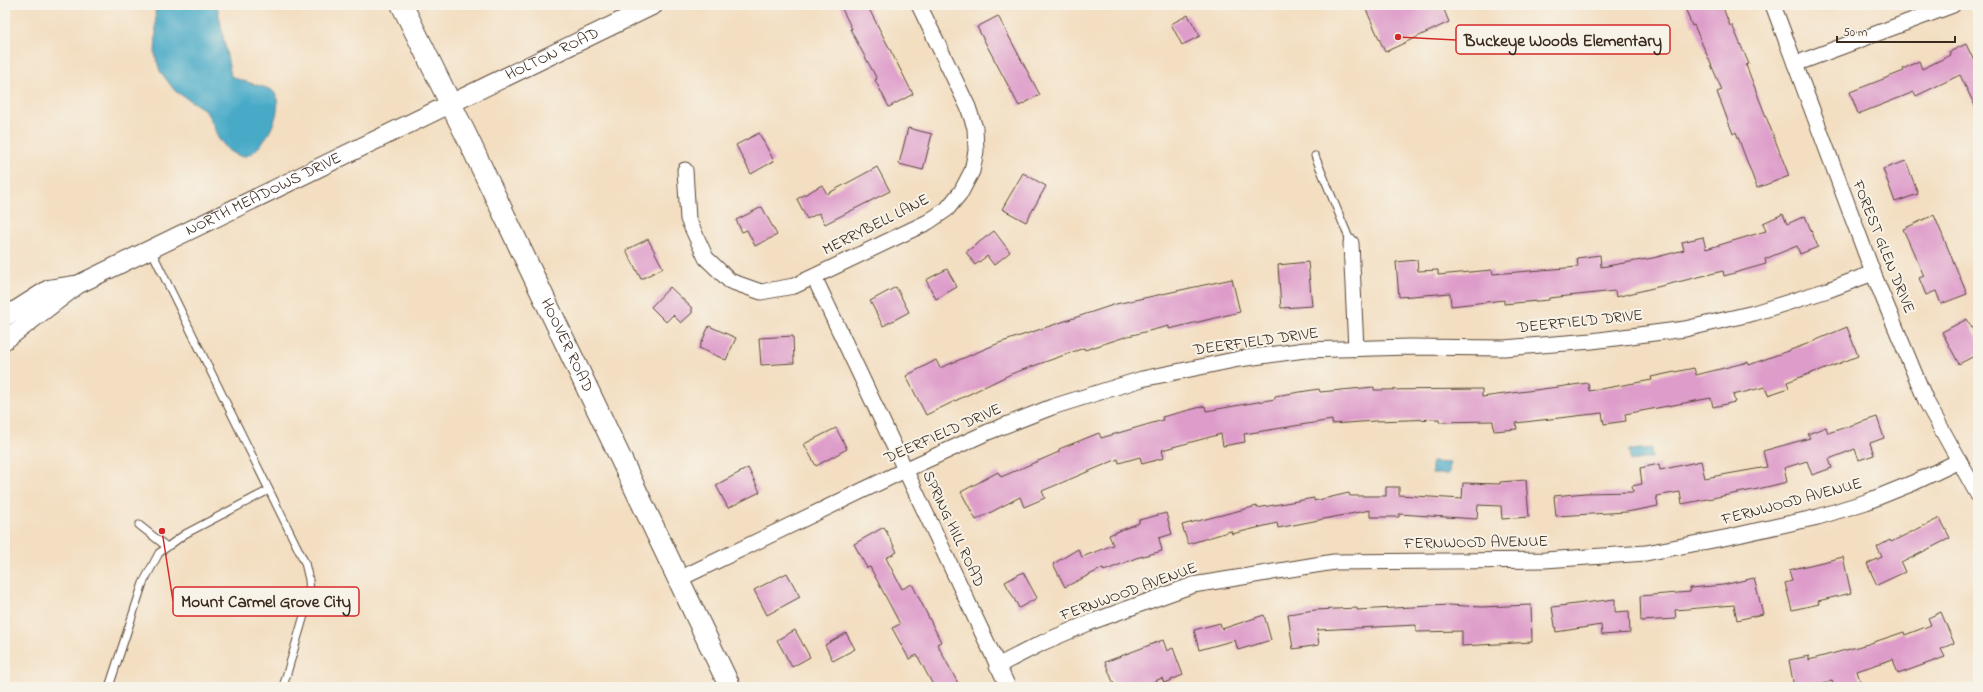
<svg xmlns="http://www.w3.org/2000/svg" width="1983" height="692" font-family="'Indie Flower',sans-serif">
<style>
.water{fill:#49aac8;stroke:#426a73}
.building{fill:#de9cca}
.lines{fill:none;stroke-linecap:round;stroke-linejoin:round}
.service-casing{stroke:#574536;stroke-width:9}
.minor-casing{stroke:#574536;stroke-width:17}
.tertiary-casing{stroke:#574536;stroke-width:20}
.secondary-casing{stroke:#574536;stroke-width:23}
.service{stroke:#fff;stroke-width:7}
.minor{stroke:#fff;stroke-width:15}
.tertiary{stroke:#fff;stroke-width:18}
.secondary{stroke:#fff;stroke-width:21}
.labels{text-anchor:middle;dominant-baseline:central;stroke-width:4;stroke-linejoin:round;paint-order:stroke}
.street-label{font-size:16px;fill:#3b2a1e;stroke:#f7f3e8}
.leader{fill:none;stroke:#d62828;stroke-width:1.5}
.callout-dot{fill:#d62828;stroke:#f7f3e8;stroke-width:1.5}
.callout{fill:#f7f3e8;stroke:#d62828;stroke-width:1.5}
.callout-label{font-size:17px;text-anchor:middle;font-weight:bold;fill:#3b2a1e}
</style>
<rect width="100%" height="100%" fill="#f7f3e8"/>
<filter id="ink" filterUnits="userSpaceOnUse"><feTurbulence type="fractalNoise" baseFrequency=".025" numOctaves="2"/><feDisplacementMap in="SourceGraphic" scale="8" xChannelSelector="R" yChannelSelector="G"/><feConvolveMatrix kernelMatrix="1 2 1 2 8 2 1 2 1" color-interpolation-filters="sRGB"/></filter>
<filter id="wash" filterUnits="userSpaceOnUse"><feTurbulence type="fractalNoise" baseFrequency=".012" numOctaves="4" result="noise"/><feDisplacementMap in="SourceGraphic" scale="16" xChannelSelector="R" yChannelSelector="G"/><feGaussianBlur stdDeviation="0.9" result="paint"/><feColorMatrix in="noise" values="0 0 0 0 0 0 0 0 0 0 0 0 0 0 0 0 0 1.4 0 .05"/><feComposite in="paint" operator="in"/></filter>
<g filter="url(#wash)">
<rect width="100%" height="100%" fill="#f3dec1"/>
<g class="water">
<path d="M155,5H217L231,76C241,82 270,87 274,92C287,109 262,155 242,157L229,151L218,138L212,122L205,110L175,91L160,71L155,54L156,33Z"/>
<polygon points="1651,448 1652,458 1630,461 1629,450"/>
<polygon points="1432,462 1450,463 1449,474 1432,474"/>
</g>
<g id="blocks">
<g class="building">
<polygon points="840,5 867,5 913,94 889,107 875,80 877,79 850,29 852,29"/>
<polygon points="1364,5 1442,5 1449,22 1385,52"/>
<polygon points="1684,5 1722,5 1730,26 1732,25 1749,64 1746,65 1789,176 1757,188 1736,132 1733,134 1717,92 1722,90 1694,25 1692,26"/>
<polygon points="1188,15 1200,36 1182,45 1171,24"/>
<polygon points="998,16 1040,95 1019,106 977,27"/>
<polygon points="1966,44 1973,59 1978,56 1978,112 1960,75 1916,96 1914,92 1858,114 1850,92 1904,71 1903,69 1919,61 1922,69 1951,55 1949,52"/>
<polygon points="908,128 932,134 923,170 899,164"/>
<polygon points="759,133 774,161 751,174 736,145"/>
<polygon points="1906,161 1918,194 1895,202 1883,169"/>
<polygon points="877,167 890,191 825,224 819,213 807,219 797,199 822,185 827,194"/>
<polygon points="1023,173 1046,186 1026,222 1002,209"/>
<polygon points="762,207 777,235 755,246 747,230 742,232 736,220"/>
<polygon points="1783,214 1787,224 1805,216 1818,247 1800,254 1797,246 1765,259 1766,264 1724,276 1723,271 1616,297 1615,291 1549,298 1549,300 1504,304 1504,300 1451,306 1450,293 1399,297 1396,262 1417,260 1418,271 1438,270 1438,275 1492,270 1493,274 1578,267 1577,258 1600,255 1601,267 1653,258 1684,250 1682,242 1703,237 1706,249 1766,231 1763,223"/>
<polygon points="1934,215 1967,294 1941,304 1936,291 1926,295 1919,278 1924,276 1903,229"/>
<polygon points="994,231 1010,252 994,265 987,256 975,265 966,252"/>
<polygon points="648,239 663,268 641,279 626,250"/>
<polygon points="1308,262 1312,306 1281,308 1278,265"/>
<polygon points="947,269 957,287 936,299 926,280"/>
<polygon points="1232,279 1240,312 1169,329 1169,326 1128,336 1085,350 1084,348 1011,374 926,415 906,376 936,360 940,368 999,343 1116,304"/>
<polygon points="670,287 692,308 692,313 681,323 673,315 666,322 651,307"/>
<polygon points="896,287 909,312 883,326 870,301"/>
<polygon points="1967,319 1978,339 1978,354 1959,364 1942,332"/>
<polygon points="709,326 736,338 726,360 699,348"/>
<polygon points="1847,327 1858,356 1818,372 1817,371 1787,382 1789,388 1768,395 1765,387 1733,395 1735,402 1713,407 1711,398 1625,414 1626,421 1604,424 1602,413 1516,423 1517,429 1494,431 1493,421 1439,422 1439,419 1375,421 1332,424 1332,420 1244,434 1245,442 1223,446 1221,434 1162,450 1164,458 1142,464 1140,457 1119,463 1118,459 1042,491 1045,498 1024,507 1020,497 976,520 961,492 998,472 1001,477 1059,452 1059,449 1099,433 1101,438 1163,420 1162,417 1205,406 1206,411 1275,399 1275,396 1319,389 1320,392 1374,387 1374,390 1482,389 1482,397 1588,383 1589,391 1652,380 1651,377 1694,368 1696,375 1748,362 1749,365 1807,344"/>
<polygon points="793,336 794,363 761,365 759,338"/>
<polygon points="1877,417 1884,438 1870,443 1874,455 1859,460 1855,449 1829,459 1832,468 1812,475 1807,461 1784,468 1787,482 1758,489 1682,504 1680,492 1656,496 1658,506 1627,512 1556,516 1554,496 1585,493 1633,492 1632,486 1642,484 1640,468 1659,464 1660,470 1701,461 1705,478 1767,467 1763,451 1810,438 1808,434 1826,427 1828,433"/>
<polygon points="836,428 847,449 816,466 804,444"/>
<polygon points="748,468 760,492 728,508 716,485"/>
<polygon points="1526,480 1529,517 1502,519 1501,506 1478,505 1477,519 1399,514 1399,517 1370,517 1370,510 1278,528 1277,523 1232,534 1231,531 1188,544 1182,525 1257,506 1257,508 1314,498 1314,501 1349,493 1350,496 1386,496 1386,487 1399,487 1399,495 1462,499 1463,483 1500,484 1500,482"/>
<polygon points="1166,513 1172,534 1159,538 1162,551 1136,558 1104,571 1103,568 1065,587 1053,564 1078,549 1082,557 1113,545 1109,535 1139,523 1139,520"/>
<polygon points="1940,518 1950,538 1901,563 1905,572 1877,585 1867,564 1882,557 1877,547 1890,540 1891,542"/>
<polygon points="884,527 897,552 886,558 902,589 912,584 941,642 937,644 960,687 934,687 917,655 909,659 892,628 900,624 870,567 867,568 854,544"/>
<polygon points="1843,557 1851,593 1818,601 1819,604 1792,610 1785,583 1792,581 1789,570"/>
<polygon points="1023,572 1037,598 1019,608 1005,582"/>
<polygon points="787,573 800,597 767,615 754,590"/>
<polygon points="1754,578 1763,614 1737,620 1734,605 1675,610 1676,619 1641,621 1640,596 1690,592 1690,588 1723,585"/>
<polygon points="1615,599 1615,612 1629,611 1630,633 1602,635 1601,625 1556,632 1552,607"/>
<polygon points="1449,605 1482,607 1531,605 1532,642 1462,646 1462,631 1416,632 1416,625 1317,630 1319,645 1293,649 1288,614 1315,610 1357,608 1357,610"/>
<polygon points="1941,612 1954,643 1941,649 1945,657 1898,674 1893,659 1857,671 1861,684 1849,687 1834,687 1832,681 1805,687 1794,687 1789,660 1809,656 1809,660 1868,644 1904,632 1905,635 1931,625 1928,618"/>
<polygon points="1264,615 1271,640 1238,650 1235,640 1199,650 1194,630 1220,623 1222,629"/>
<polygon points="795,630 810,657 792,667 777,640"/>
<polygon points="846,633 855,649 833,661 825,645"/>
<polygon points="1163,640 1167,651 1173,648 1183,675 1164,683 1162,678 1141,687 1115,687 1105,662"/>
</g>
</g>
</g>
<g filter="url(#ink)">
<use href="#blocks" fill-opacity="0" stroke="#574536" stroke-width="1"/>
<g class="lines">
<defs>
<g id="service">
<polyline points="1315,156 1351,243"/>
<polyline points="151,250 305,563 309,580 310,595 283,687"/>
<polyline points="139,525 167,547"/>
<polyline points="109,687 143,583 159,553 185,534 269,490"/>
</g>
<g id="minor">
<polyline points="1773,5 1873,273 1926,401 1978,495"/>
<polyline points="1795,64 1953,5"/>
<polyline points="685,170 688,219 706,258 730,281 761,292 794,286 928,222 947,209 961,192 972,171 976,151 975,128 968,107 919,5"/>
<polyline points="1351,243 1356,349"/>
<polyline points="814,277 1008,687"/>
<polyline points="679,579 905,470 988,432 1052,407 1142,379 1239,359 1305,350 1409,347 1504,348 1592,341 1685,329 1754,313 1828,290 1873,273"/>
<polyline points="997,666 1044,642 1091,622 1193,585 1334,562 1545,560 1646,553 1729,537 1818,517 1866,502 1913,483 1959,461"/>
</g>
<g id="tertiary">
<polyline points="5,317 49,289 75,285"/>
<path id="s1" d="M5,340L77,285L654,5"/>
</g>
<g id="secondary">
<path id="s2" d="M402,5L467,137L730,687"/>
</g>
</defs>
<use href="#service" class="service-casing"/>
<use href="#minor" class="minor-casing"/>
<use href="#tertiary" class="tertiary-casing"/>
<use href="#secondary" class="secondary-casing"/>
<use href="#service" class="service"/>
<use href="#minor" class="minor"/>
<use href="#tertiary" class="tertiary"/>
<use href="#secondary" class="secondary"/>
</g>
</g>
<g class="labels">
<g class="street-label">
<text stroke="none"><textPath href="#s1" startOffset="619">HOLTON ROAD</textPath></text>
<text stroke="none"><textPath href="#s1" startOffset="298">NORTH MEADOWS DRIVE</textPath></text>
<text transform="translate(876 225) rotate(-27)">MERRYBELL LANE</text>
<text transform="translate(1883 247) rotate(68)">FOREST GLEN DRIVE</text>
<text transform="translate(1580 322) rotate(-6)">DEERFIELD DRIVE</text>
<text transform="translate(1256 342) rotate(-8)">DEERFIELD DRIVE</text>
<text stroke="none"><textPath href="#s2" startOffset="378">HOOVER ROAD</textPath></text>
<text transform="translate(943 434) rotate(-24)">DEERFIELD DRIVE</text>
<text transform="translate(1792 502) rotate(-15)">FERNWOOD AVENUE</text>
<text transform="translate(953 529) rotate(65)">SPRING HILL ROAD</text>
<text transform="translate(1476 543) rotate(-1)">FERNWOOD AVENUE</text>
<text transform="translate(1129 592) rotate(-20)">FERNWOOD AVENUE</text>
</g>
</g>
<path class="leader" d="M1398 37L1456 40M162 531L173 601"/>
<g class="callout-dot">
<circle cx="1398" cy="37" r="4"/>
<circle cx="162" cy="531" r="4"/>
</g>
<g class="callout">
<rect x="1456" y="25" width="214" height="29" rx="4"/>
<rect x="173" y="587" width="186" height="29" rx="4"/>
</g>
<g class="callout-label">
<text x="1563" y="46">Buckeye Woods Elementary</text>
<text x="266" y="607">Mount Carmel Grove City</text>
</g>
<rect width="1983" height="692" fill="none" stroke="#f7f3e8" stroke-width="20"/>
<path d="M1837 36v6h118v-6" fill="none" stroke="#3b2a1e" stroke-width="2"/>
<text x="1843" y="36" font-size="12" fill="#3b2a1e" stroke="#f7f3e8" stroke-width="3" paint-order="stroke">50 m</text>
</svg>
